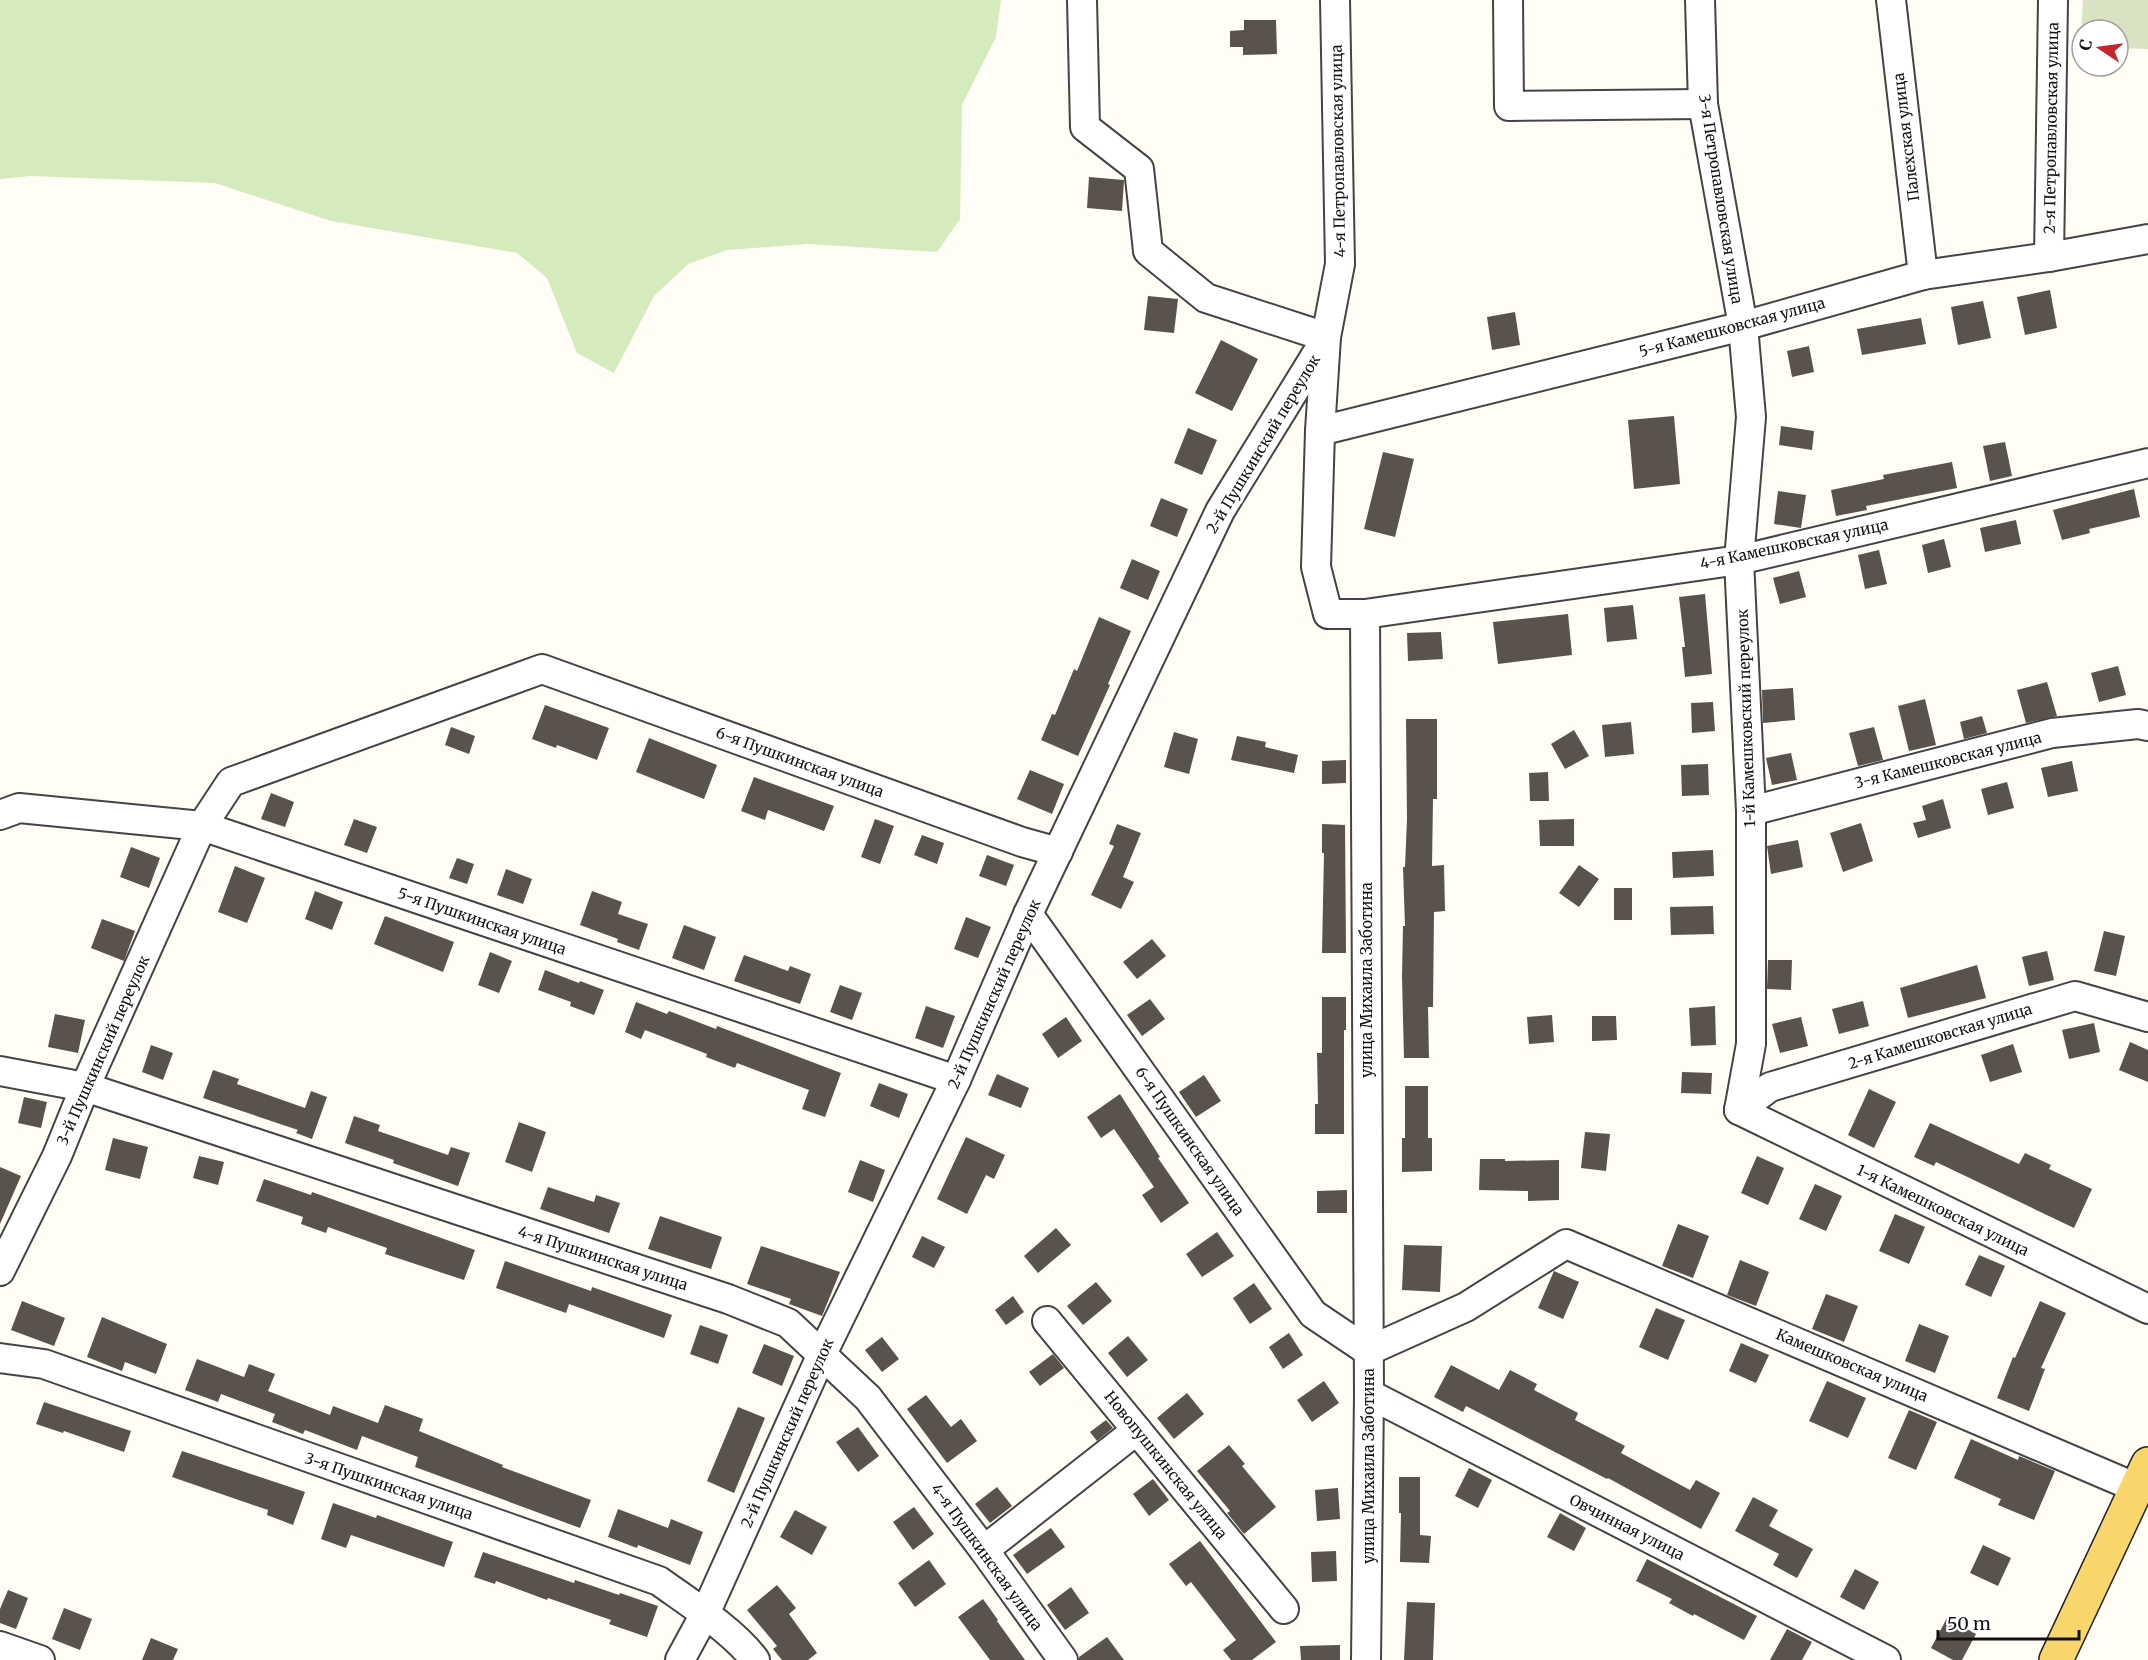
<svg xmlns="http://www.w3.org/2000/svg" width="2148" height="1660" font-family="Merriweather,serif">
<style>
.green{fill:#d5ebbd}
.cemetery{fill:#d9e3c4}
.building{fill:#5a524d}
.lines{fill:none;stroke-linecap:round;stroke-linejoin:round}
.minor-casing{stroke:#444;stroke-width:32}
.major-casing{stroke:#222;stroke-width:36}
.minor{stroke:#fff;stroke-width:28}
.major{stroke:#f9d66b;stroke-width:33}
.labels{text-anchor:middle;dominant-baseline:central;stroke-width:6;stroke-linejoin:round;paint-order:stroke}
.street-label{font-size:15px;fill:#111;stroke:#fff}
</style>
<rect width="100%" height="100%" fill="#fffdf5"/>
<polygon class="green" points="0,0 1001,0 996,37 962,105 960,219 937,252 807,244 727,250 688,264 654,296 614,373 577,353 547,278 517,253 331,221 215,183 31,176 0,179"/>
<polygon class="cemetery" points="2083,0 2148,0 2148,49 2118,48 2118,30 2082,30 2082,47 2080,47"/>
<g class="building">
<polygon points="1244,20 1276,20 1277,54 1243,55 1243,47 1230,47 1230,31 1244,30"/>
<polygon points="1089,177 1124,180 1122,211 1087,208"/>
<polygon points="2050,290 2057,328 2025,335 2017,297"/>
<polygon points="1148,296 1178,299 1174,333 1144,330"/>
<polygon points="1983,301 1991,338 1958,345 1951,307"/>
<polygon points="1515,312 1520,345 1492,350 1487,317"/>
<polygon points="1921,318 1926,344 1862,355 1857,329"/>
<polygon points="1221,340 1258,359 1232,411 1195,393"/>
<polygon points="1809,346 1814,372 1792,377 1787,351"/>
<polygon points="1674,416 1680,484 1634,489 1628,420"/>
<polygon points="1781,426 1814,431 1812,450 1779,445"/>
<polygon points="1188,428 1217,440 1202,475 1174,463"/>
<polygon points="2005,442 2012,476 1990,481 1983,446"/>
<polygon points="1383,452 1414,459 1395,537 1364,529"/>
<polygon points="1952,462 1957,488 1866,506 1867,510 1836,516 1831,490 1884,479 1883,475"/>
<polygon points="2134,489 2140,517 2089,529 2090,533 2062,540 2053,510"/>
<polygon points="1778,491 1806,495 1801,528 1774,524"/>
<polygon points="1161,498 1188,509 1177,537 1150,526"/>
<polygon points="2016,520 2021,544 1985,552 1980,528"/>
<polygon points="1944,539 1951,567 1928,573 1922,545"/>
<polygon points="1879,550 1887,584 1865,589 1858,555"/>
<polygon points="1132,559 1160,571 1148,600 1120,588"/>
<polygon points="1799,571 1806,597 1780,604 1773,578"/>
<polygon points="1705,594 1712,674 1685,677 1682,647 1685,647 1679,597"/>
<polygon points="1633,605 1637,639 1607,642 1604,608"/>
<polygon points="1568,614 1572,655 1498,664 1493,622"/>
<polygon points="1099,617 1131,631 1108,684 1110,685 1078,756 1041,740 1052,714 1055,715 1074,669 1077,671"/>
<polygon points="1441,632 1443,659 1408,661 1407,633"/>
<polygon points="2118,666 2126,695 2099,702 2091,673"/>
<polygon points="2047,682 2057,716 2026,723 2017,690"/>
<polygon points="1793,688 1795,720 1763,723 1762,690"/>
<polygon points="1925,699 1936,745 1909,751 1898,706"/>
<polygon points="1713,702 1715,731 1692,733 1691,703"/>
<polygon points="545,705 609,728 597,760 557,745 556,748 532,739"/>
<polygon points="1982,716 1987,733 1964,739 1960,722"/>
<polygon points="1406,719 1437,719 1437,799 1433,799 1432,866 1444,865 1445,911 1434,912 1433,1007 1428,1007 1429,1058 1404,1058 1402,977 1403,926 1405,926 1403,867 1405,867 1407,819"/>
<polygon points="1631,722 1634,754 1605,757 1602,725"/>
<polygon points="451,727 475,736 469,754 445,745"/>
<polygon points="1874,727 1883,760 1858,766 1849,733"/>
<polygon points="1574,730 1589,756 1565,769 1551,744"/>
<polygon points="1174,732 1198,739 1189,774 1164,767"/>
<polygon points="1237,736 1266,742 1265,747 1298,755 1294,773 1231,760"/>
<polygon points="649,738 717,765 704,799 636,772"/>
<polygon points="1791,753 1797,780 1772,785 1766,758"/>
<polygon points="1346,760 1346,783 1322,784 1322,761"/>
<polygon points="2072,761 2078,791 2048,797 2041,768"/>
<polygon points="1708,764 1709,795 1682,796 1681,765"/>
<polygon points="1030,770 1064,784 1052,814 1017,799"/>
<polygon points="1548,772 1549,801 1530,801 1529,773"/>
<polygon points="754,777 834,806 824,831 768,810 765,820 741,811"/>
<polygon points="2007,782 2014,808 1988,815 1981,789"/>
<polygon points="271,793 294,802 285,827 261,819"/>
<polygon points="1943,799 1951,828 1918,838 1913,823 1926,820 1922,806"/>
<polygon points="354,819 377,827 367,853 344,845"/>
<polygon points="875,819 894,826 880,864 861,857"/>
<polygon points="1574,819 1574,846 1540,846 1539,820"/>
<polygon points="1861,823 1873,861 1843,872 1830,833"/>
<polygon points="1117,824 1141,833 1123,877 1134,882 1121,909 1091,895 1114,846 1109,844"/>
<polygon points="1322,824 1345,825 1346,953 1322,953 1324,853 1322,853"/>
<polygon points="922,835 944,843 937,864 914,855"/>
<polygon points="1798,840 1803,867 1771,874 1767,846"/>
<polygon points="131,847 160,858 149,888 120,877"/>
<polygon points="1713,850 1714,876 1673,878 1672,852"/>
<polygon points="987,855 1014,865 1006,886 979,876"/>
<polygon points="457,858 474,864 467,884 449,878"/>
<polygon points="1579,865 1599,879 1579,907 1559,893"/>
<polygon points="235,866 265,878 247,923 218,912"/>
<polygon points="506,869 532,879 523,904 497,895"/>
<rect x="1614" y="888" width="18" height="32"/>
<polygon points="315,891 343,902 332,930 305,919"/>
<polygon points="592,891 622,902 618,914 648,924 639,950 617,942 618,939 580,925"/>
<polygon points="1713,906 1714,934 1671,935 1670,907"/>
<polygon points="385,916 454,942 443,972 374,944"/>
<polygon points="966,917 991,927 978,958 954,949"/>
<polygon points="102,919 135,931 124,961 91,948"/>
<polygon points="684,925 716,937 704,970 672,958"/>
<polygon points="2104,931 2125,936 2116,976 2094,971"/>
<polygon points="1152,939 1166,956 1137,979 1123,962"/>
<polygon points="2047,951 2054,980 2029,986 2022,957"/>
<polygon points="490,952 512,961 499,993 478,985"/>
<polygon points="744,955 788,971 790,966 811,974 800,1004 734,981"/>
<polygon points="1768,960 1792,960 1791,990 1767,989"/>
<polygon points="1977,965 1986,998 1908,1018 1900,988"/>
<polygon points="545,970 579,983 580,981 604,990 594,1015 570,1006 571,1002 538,990"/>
<polygon points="840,985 862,993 852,1020 830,1012"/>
<polygon points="1322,997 1346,997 1346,1030 1344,1030 1344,1134 1315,1134 1315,1104 1318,1104 1317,1053 1322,1053"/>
<polygon points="1150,999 1165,1019 1142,1036 1127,1015"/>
<polygon points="1863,1001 1869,1026 1839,1034 1832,1009"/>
<polygon points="636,1002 667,1014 669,1011 716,1029 717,1026 841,1073 825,1117 802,1109 809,1090 737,1063 735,1068 706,1057 707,1054 645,1030 641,1039 625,1032"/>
<polygon points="926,1006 955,1016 943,1048 915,1038"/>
<polygon points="1715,1006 1716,1045 1691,1046 1689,1008"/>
<polygon points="55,1014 85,1020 78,1053 48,1047"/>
<polygon points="1552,1015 1554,1042 1529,1044 1527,1017"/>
<polygon points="1592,1016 1616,1016 1617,1040 1592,1041"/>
<polygon points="1066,1017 1082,1041 1058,1058 1042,1034"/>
<polygon points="1801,1017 1808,1046 1780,1053 1772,1024"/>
<polygon points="2094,1023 2100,1052 2069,1059 2062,1030"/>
<polygon points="2130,1042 2148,1050 2148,1082 2119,1070"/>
<polygon points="2013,1044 2022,1072 1990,1082 1981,1055"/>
<polygon points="151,1045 173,1053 163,1080 142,1072"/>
<polygon points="213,1070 239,1079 237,1084 305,1108 311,1091 327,1097 312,1139 296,1133 298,1130 203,1098"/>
<polygon points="1682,1072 1712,1073 1711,1094 1681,1093"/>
<polygon points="997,1074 1029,1088 1021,1108 988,1095"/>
<polygon points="1204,1075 1221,1101 1196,1117 1179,1092"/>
<polygon points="879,1083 908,1094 899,1118 870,1106"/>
<polygon points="1405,1086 1428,1086 1428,1138 1432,1138 1432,1171 1402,1172 1402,1138 1405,1138"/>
<polygon points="1869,1089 1896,1102 1874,1148 1848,1135"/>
<polygon points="1120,1094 1160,1157 1158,1158 1189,1203 1161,1223 1142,1195 1154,1187 1114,1129 1101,1138 1087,1117"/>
<polygon points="24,1097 47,1102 41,1128 18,1123"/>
<polygon points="354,1116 380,1125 378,1131 448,1155 451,1147 470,1153 458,1186 393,1163 394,1160 345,1143"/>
<polygon points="519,1122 546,1132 532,1172 505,1162"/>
<polygon points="1930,1123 2019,1164 2025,1153 2051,1165 2049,1169 2092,1189 2074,1228 1936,1162 1934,1166 1914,1157"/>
<polygon points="1585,1132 1610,1134 1606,1171 1581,1168"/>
<polygon points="966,1137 1005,1155 994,1179 986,1175 967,1214 937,1199"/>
<polygon points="113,1138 148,1147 140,1179 105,1170"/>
<polygon points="199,1156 224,1162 218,1185 193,1178"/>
<polygon points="1757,1156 1784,1168 1768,1205 1741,1193"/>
<polygon points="1480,1159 1505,1159 1505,1161 1559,1160 1559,1200 1528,1201 1528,1191 1479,1190"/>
<polygon points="860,1160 885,1170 873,1202 848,1192"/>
<polygon points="0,1167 21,1176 0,1224"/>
<polygon points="264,1179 311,1195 312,1192 475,1250 464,1280 385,1254 387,1248 328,1227 326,1233 301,1224 303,1217 256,1201"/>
<polygon points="1815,1184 1842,1196 1826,1231 1799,1219"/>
<polygon points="548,1187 594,1202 596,1195 620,1203 609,1233 540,1209"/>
<polygon points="1347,1190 1347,1213 1317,1213 1317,1191"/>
<polygon points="1895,1214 1925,1227 1909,1264 1879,1251"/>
<polygon points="660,1216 722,1237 711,1269 648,1249"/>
<polygon points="1678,1224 1709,1236 1693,1278 1662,1266"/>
<polygon points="1056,1228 1071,1245 1038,1273 1024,1256"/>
<polygon points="1217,1232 1234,1256 1202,1277 1186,1254"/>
<polygon points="922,1236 945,1247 934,1268 912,1257"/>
<polygon points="1404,1245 1442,1246 1440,1292 1402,1290"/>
<polygon points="761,1246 840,1272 822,1316 789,1304 791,1299 747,1284"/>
<polygon points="1979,1255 2005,1266 1991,1297 1965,1285"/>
<polygon points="1740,1260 1769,1272 1756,1306 1727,1295"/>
<polygon points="505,1261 591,1291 592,1287 672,1315 664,1338 569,1304 566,1313 496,1288"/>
<polygon points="1554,1271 1579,1282 1563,1319 1538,1308"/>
<polygon points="1096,1282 1112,1301 1083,1325 1067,1306"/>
<polygon points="1254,1283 1272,1309 1250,1324 1233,1298"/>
<polygon points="1826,1294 1858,1306 1844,1342 1812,1329"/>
<polygon points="1013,1296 1024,1312 1006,1325 995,1310"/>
<polygon points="22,1301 65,1318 54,1346 11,1330"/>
<polygon points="2040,1301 2066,1313 2041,1368 2045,1369 2029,1411 1997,1398 2013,1357 2015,1358"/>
<polygon points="1656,1308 1685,1320 1668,1360 1639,1347"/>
<polygon points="102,1317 167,1344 156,1374 125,1362 122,1371 87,1357"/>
<polygon points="1919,1324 1949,1336 1935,1373 1905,1361"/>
<polygon points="700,1325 728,1335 718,1364 690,1354"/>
<polygon points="1289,1333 1303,1355 1283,1369 1269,1347"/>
<polygon points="1128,1336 1148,1360 1127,1377 1108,1353"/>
<polygon points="882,1337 899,1359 882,1372 865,1350"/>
<polygon points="1741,1343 1769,1355 1756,1383 1729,1371"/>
<polygon points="764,1344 794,1356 782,1386 752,1373"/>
<polygon points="1053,1354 1064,1368 1040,1386 1029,1372"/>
<polygon points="197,1359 244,1377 249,1364 275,1374 268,1391 330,1415 333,1406 378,1423 385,1405 423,1419 419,1431 503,1465 502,1467 591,1500 580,1528 415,1467 418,1457 362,1436 357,1450 305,1430 303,1434 272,1422 275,1414 221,1394 218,1402 185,1390"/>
<polygon points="1451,1365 1499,1390 1510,1370 1537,1384 1534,1390 1578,1413 1575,1420 1625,1446 1621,1453 1690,1490 1696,1480 1720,1493 1701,1529 1608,1478 1607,1479 1466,1406 1463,1412 1434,1397"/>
<polygon points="1324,1381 1339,1403 1312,1422 1297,1400"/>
<polygon points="1827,1381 1866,1398 1848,1438 1809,1421"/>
<polygon points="1187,1393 1204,1414 1174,1439 1157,1418"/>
<polygon points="926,1395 951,1427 961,1419 977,1441 947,1463 907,1409"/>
<polygon points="44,1402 131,1431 124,1452 64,1431 63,1433 36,1424"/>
<polygon points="738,1407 765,1418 734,1493 707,1481"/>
<polygon points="1909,1410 1937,1422 1916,1470 1888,1458"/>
<polygon points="1106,1420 1113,1428 1097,1441 1090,1432"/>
<polygon points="858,1427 879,1456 858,1472 836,1442"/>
<polygon points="1971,1439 2018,1460 2019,1456 2055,1471 2034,1520 1998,1505 2001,1499 1954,1478"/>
<polygon points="1229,1445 1245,1464 1242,1466 1276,1507 1244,1534 1227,1513 1230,1511 1197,1471"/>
<polygon points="182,1451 305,1492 293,1525 267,1515 268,1510 172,1477"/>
<polygon points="1469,1468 1492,1480 1478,1508 1455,1496"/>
<polygon points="1399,1477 1420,1477 1420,1535 1431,1536 1429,1563 1400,1562 1401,1513 1399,1513"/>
<polygon points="1153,1479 1169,1500 1149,1516 1133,1494"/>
<polygon points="997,1487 1012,1506 990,1523 975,1504"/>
<polygon points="1338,1488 1340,1519 1317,1521 1315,1490"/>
<polygon points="1753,1497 1778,1510 1769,1526 1813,1549 1797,1578 1773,1565 1779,1554 1735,1531"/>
<polygon points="333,1503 376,1518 377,1515 453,1542 444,1567 351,1535 346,1548 321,1539"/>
<polygon points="914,1507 934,1534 913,1550 893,1522"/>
<polygon points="618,1509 668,1528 671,1519 703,1532 690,1565 638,1545 637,1548 608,1537"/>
<polygon points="795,1510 827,1527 812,1555 780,1537"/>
<polygon points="1560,1513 1586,1528 1574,1551 1547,1537"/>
<polygon points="1051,1528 1065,1547 1027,1574 1013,1555"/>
<polygon points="1200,1541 1276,1642 1252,1660 1231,1660 1223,1650 1236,1640 1191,1582 1186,1586 1169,1564"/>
<polygon points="1983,1545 2011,1558 1998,1586 1970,1573"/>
<polygon points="1336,1551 1337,1581 1312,1582 1311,1552"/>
<polygon points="483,1552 574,1583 575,1580 619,1595 620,1593 658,1606 647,1637 609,1624 611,1620 548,1598 547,1600 496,1581 495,1584 474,1577"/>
<polygon points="1647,1559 1757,1616 1744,1640 1694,1614 1693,1616 1669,1603 1672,1599 1636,1581"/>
<polygon points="929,1560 946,1584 915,1607 898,1583"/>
<polygon points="1855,1569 1879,1582 1864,1610 1840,1597"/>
<polygon points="777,1585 796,1608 789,1614 817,1653 808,1660 782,1660 773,1649 777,1646 747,1610"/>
<polygon points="1071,1587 1089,1613 1065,1630 1047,1605"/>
<polygon points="8,1590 28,1598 16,1629 0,1623 0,1609"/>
<polygon points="983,1599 998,1620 997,1621 1025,1660 990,1660 958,1617"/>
<polygon points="1407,1602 1435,1603 1433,1660 1404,1660"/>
<polygon points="64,1608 92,1619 80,1650 52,1639"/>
<polygon points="1947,1618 1976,1634 1962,1660 1953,1660 1931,1648"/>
<polygon points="1787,1629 1812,1642 1802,1660 1770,1660"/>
<polygon points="1107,1637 1124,1660 1079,1660 1079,1657"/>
<polygon points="151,1638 178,1649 173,1660 142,1660"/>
<polygon points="1340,1645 1340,1660 1301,1660 1300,1646"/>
</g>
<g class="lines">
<defs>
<g id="minor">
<polyline points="1082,0 1085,127 1139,169 1148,251 1206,298 1326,337"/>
<polyline points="1335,0 1340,264 1326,337 1320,431 1316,567 1328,614 1365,614 1369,1394 1366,1660"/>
<polyline points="1508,0 1509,106 1703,104"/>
<polyline points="1700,0 1703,104 1743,326 1751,417 1739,560 1751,811 1751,1044 1739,1110"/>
<polyline points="1891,0 1923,275"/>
<polyline points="2049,257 2053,0"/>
<polyline points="1320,431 1743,326 1923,275 2049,257 2148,239"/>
<polyline points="1365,614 1739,560 2148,463"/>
<polyline points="1751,811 2052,733 2138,724 2148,726"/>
<polyline points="0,815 19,808 202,826 956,1080"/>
<polyline points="1028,914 1313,1314 1368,1351 1466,1307 1566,1244 2137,1488"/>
<polyline points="0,1071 85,1087 728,1299 788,1323 868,1398 984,1550 1063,1660"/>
<polyline points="1739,1110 2148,1309"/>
<polyline points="1739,1110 1770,1087 2075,996 2148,1017"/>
<polyline points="0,1271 57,1156 85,1087 202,826 231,782 542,669 1022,842 1058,852"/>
<polyline points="1047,1321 1284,1609"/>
<path d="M0,1358L44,1364L659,1581C688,1602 734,1631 755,1660"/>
<polyline points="1369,1394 1886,1660"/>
<polyline points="984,1550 1137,1430"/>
<polyline points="0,1646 40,1660"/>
<polyline points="680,1660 705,1614 822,1354 956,1080 1028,914 1220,511 1324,342"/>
</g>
<polyline id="major" points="2056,1660 2148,1464"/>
</defs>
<use href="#minor" class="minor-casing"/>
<use href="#major" class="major-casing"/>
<use href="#minor" class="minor"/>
<use href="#major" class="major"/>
</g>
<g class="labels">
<g class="street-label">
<text transform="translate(2051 128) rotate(-89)">2-я Петропавловская улица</text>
<text transform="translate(1906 137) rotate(-97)">Палехская улица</text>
<text transform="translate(1338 151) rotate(-91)">4-я Петропавловская улица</text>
<text transform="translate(1721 199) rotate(81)">3-я Петропавловская улица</text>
<text transform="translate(1732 327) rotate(-15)">5-я Камешковская улица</text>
<text transform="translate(1263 444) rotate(-59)">2-й Пушкинский переулок</text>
<text transform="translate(1794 544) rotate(-12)">4-я Камешковская улица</text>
<text transform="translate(1746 718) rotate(-92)">1-й Камешковский переулок</text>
<text transform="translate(1948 760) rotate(-14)">3-я Камешковская улица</text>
<text transform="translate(800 762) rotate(20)">6-я Пушкинская улица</text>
<text transform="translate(482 921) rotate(19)">5-я Пушкинская улица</text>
<text transform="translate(1366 980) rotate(-90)">улица Михаила Заботина</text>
<text transform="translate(994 994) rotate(-66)">2-й Пушкинский переулок</text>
<text transform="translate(1940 1036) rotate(-17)">2-я Камешковская улица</text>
<text transform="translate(103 1050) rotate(-66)">3-й Пушкинский переулок</text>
<text transform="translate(1190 1141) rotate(55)">6-я Пушкинская улица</text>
<text transform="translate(1943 1210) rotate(26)">1-я Камешковская улица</text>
<text transform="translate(603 1258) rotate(18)">4-я Пушкинская улица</text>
<text transform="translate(1852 1365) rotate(23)">Камешковская улица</text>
<text transform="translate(787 1433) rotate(-66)">2-й Пушкинский переулок</text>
<text transform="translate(1166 1465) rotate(51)">Новопушкинская улица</text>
<text transform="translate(1368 1466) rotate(-90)">улица Михаила Заботина</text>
<text transform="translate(389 1486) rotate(19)">3-я Пушкинская улица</text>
<text transform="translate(1627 1527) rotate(27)">Овчинная улица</text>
<text transform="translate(987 1557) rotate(54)">4-я Пушкинская улица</text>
</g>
</g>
<g transform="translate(2100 48) rotate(283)"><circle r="28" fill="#ffffff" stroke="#a0a0a0" stroke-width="1.5"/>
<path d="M0-4.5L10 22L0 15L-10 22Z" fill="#c4262e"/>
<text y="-9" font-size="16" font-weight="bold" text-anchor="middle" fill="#111111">С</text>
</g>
<path d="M1938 1630v9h141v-9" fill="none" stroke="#111111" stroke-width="3"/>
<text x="1947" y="1630" font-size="18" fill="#111111" stroke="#ffffff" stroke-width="4.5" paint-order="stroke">50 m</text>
</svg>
